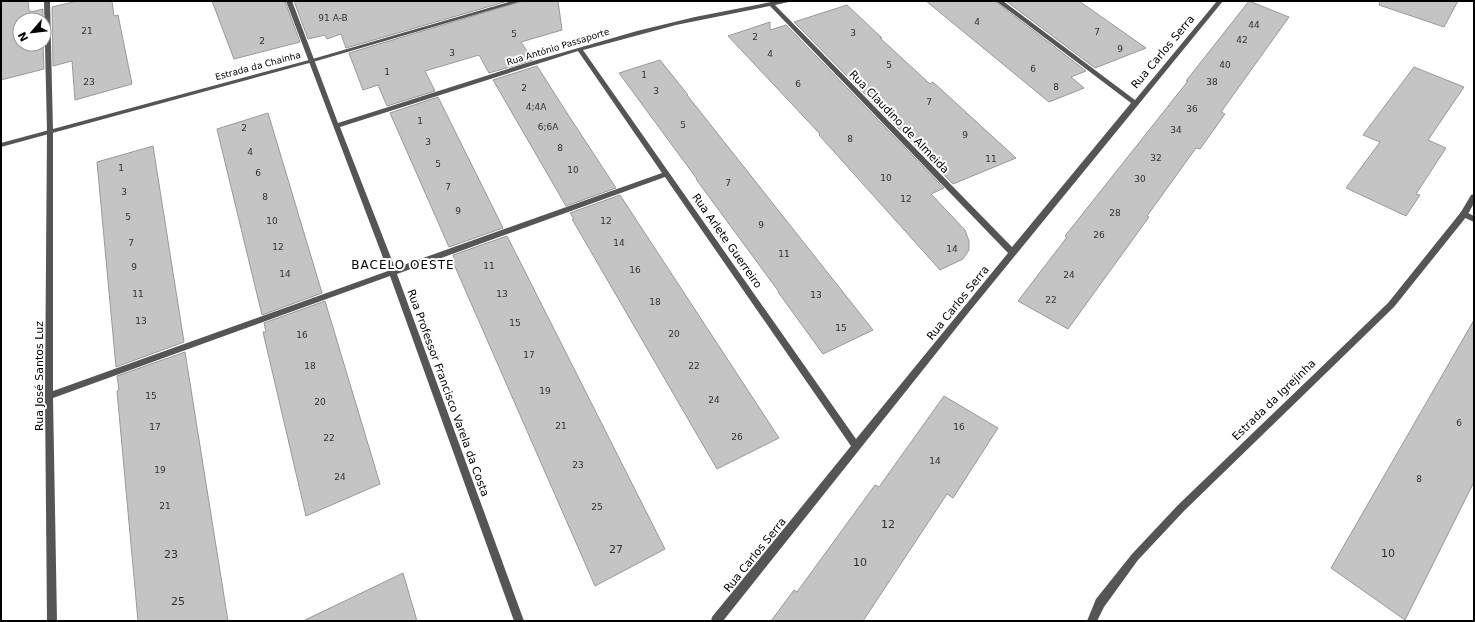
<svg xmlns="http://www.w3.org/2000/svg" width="1475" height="622" font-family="'DejaVu Sans',sans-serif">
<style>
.building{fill:#c4c4c4;stroke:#999}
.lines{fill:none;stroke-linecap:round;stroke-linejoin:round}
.minor{fill:#555;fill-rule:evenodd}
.tertiary{fill:#555;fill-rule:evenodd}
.labels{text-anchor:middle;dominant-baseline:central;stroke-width:4;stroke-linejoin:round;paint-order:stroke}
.number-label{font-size:9px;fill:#313131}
.far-street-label{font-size:9px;fill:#000;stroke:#fff}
.street-label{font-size:11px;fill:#000;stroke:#fff}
.near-number-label{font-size:11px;fill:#313131}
.neighbourhood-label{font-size:12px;letter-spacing:1px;fill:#000;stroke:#fff}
</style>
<rect width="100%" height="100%" fill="#fff"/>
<g class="building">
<polygon points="1,1 28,1 29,11 31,11 31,12 43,9 43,20 20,20 20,44 43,44 44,69 1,80"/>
<polygon points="77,1 112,1 114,16 118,15 132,84 75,100 72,61 53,66 52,7"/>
<polygon points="212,1 285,1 300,42 234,59"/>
<polygon points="294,1 508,1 346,48 341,34 327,39 325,35 308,39"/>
<polygon points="523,1 558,1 562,30 521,42 533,60 489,73 479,55 425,71 435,91 387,106 378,85 363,90 349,53"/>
<polygon points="926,1 995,1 1086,71 1071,77 1084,88 1049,102"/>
<polygon points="1006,1 1079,1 1146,48 1095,68"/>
<polygon points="1249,1 1289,17 1221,112 1225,114 1200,149 1196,148 1147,216 1149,217 1068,329 1018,301 1067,237 1065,236 1188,81 1186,81"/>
<polygon points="1380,1 1458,1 1444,27 1379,5"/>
<polygon points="847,5 882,38 880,38 930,84 933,82 1016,158 953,184 794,22"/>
<polygon points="770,22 770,30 786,25 944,188 931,194 965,230 969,241 969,250 963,259 940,270 819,135 820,134 728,36"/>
<polygon points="660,60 688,95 687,95 873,330 823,354 778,292 779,292 696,179 697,179 619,73"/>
<polygon points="537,66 565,110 616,188 566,206 493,80"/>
<polygon points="1414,67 1464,87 1428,140 1446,148 1416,194 1420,195 1406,216 1346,188 1380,142 1363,135"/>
<polygon points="438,97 503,228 449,247 390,113"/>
<polygon points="268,113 322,293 262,315 217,129"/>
<polygon points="153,146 184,342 116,367 97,162"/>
<polygon points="620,195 779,438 717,469 572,219 574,219 570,213"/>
<polygon points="507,236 665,549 595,586 453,262 455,261 453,255"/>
<polygon points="325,301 380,484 306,516 263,332 266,332 264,323"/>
<polygon points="1474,320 1474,482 1405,620 1331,568"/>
<polygon points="185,352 228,621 138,621 117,391 119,390 117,376"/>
<polygon points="944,396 998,428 953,498 947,494 863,621 771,621 794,590 797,592 875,485 879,487"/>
<polygon points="403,573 417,621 303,621"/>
</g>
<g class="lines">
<g class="minor">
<path d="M44,1H50L53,131V391L388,271L286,1H292L338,123L523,64L637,31L695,17L771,2L793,1L775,5L1012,247L1131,103L996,1H1003L1135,100L1217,1H1223L969,312L723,621H711L712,617L851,446L665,177L397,274L524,621H514L390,276L53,398L57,621H47L45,396L47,131ZM770,6L1008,253L856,439L583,50L676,25ZM578,51L662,173L395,268L340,127Z"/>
<polygon points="1464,211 1474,216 1474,222 1461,216 1460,214 1461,212"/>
</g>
<g class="tertiary">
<polygon points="513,1 522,1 313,62 1,147 1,143 309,60"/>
<polygon points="1474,194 1474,203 1467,216 1394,307 1184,511 1138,560 1104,607 1097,621 1087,621 1096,599 1132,554 1178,505 1388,303 1461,212 1471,195"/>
</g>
</g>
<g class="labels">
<g class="number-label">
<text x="333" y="18">91 A-B</text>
<text x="977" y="22">4</text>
<text x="1254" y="25">44</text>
<text x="87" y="31">21</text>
<text x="1097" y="32">7</text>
<text x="853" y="33">3</text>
<text x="514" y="34">5</text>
<text x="755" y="37">2</text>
<text x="1242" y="40">42</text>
<text x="262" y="41">2</text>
<text x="1120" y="49">9</text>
<text x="452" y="53">3</text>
<text x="770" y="54">4</text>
<text x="889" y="65">5</text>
<text x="1225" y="65">40</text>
<text x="1033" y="69">6</text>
<text x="387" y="72">1</text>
<text x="644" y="75">1</text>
<text x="89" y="82">23</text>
<text x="1212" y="82">38</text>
<text x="798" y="84">6</text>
<text x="1056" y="87">8</text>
<text x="524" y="88">2</text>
<text x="656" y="91">3</text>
<text x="929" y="102">7</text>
<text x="536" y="107">4;4A</text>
<text x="1192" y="109">36</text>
<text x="420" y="121">1</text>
<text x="683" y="125">5</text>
<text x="548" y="127">6;6A</text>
<text x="244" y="128">2</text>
<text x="1176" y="130">34</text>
<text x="965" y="135">9</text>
<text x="850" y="139">8</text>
<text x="428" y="142">3</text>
<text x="560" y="148">8</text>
<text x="250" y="152">4</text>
<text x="1156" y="158">32</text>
<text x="991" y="159">11</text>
<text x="438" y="164">5</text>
<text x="121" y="168">1</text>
<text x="573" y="170">10</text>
<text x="258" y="173">6</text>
<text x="886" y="178">10</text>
<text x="1140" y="179">30</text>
<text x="728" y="183">7</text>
<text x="448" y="187">7</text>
<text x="124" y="192">3</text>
<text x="265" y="197">8</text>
<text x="906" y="199">12</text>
<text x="458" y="211">9</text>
<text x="1115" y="213">28</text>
<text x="128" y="217">5</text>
<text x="272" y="221">10</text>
<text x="606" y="221">12</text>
<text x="761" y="225">9</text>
<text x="1099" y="235">26</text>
<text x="131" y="243">7</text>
<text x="619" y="243">14</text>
<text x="278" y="247">12</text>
<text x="952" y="249">14</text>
<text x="784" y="254">11</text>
<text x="489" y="266">11</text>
<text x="134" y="267">9</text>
<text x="635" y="270">16</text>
<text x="285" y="274">14</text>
<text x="1069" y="275">24</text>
<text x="138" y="294">11</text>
<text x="502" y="294">13</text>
<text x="816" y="295">13</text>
<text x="1051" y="300">22</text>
<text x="655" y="302">18</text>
<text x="141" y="321">13</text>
<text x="515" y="323">15</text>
<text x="841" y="328">15</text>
<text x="674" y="334">20</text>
<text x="302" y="335">16</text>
<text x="529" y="355">17</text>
<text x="310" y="366">18</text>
<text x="694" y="366">22</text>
<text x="545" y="391">19</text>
<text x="151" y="396">15</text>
<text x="714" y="400">24</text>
<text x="320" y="402">20</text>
<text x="1459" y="423">6</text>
<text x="561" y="426">21</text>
<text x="155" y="427">17</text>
<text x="959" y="427">16</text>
<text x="737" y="437">26</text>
<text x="329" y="438">22</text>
<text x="935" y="461">14</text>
<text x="578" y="465">23</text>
<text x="160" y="470">19</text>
<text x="340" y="477">24</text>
<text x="1419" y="479">8</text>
<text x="165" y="506">21</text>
<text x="597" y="507">25</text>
</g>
<g class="far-street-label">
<text transform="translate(558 47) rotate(-17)">Rua António Passaporte</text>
<text transform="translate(258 66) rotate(-15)">Estrada da Chainha</text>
</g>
<g class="street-label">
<text transform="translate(1163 52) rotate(-50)">Rua Carlos Serra</text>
<text transform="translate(899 122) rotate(46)">Rua Claudino de Almeida</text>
<text transform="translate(727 241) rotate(55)">Rua Arlete Guerreiro</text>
<text transform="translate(958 303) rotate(-51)">Rua Carlos Serra</text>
<text transform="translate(39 376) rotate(-90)">Rua José Santos Luz</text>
<text transform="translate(448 393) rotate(70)">Rua Professor Francisco Varela da Costa</text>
<text transform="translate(1274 400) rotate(-44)">Estrada da Igrejinha</text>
<text transform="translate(755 555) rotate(-51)">Rua Carlos Serra</text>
</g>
<g class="near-number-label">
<text x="888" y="524">12</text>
<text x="616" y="549">27</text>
<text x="1388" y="553">10</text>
<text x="171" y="554">23</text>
<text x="860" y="562">10</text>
<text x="178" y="601">25</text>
</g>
<g class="neighbourhood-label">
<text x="403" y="265">BACELO OESTE</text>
</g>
</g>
<rect width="1475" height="622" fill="none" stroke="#000000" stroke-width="4"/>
<g transform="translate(32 32) rotate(242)"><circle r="19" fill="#ffffff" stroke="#999999"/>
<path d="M0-3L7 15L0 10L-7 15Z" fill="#000000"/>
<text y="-6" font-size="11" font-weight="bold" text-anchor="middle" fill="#000000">N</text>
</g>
</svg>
